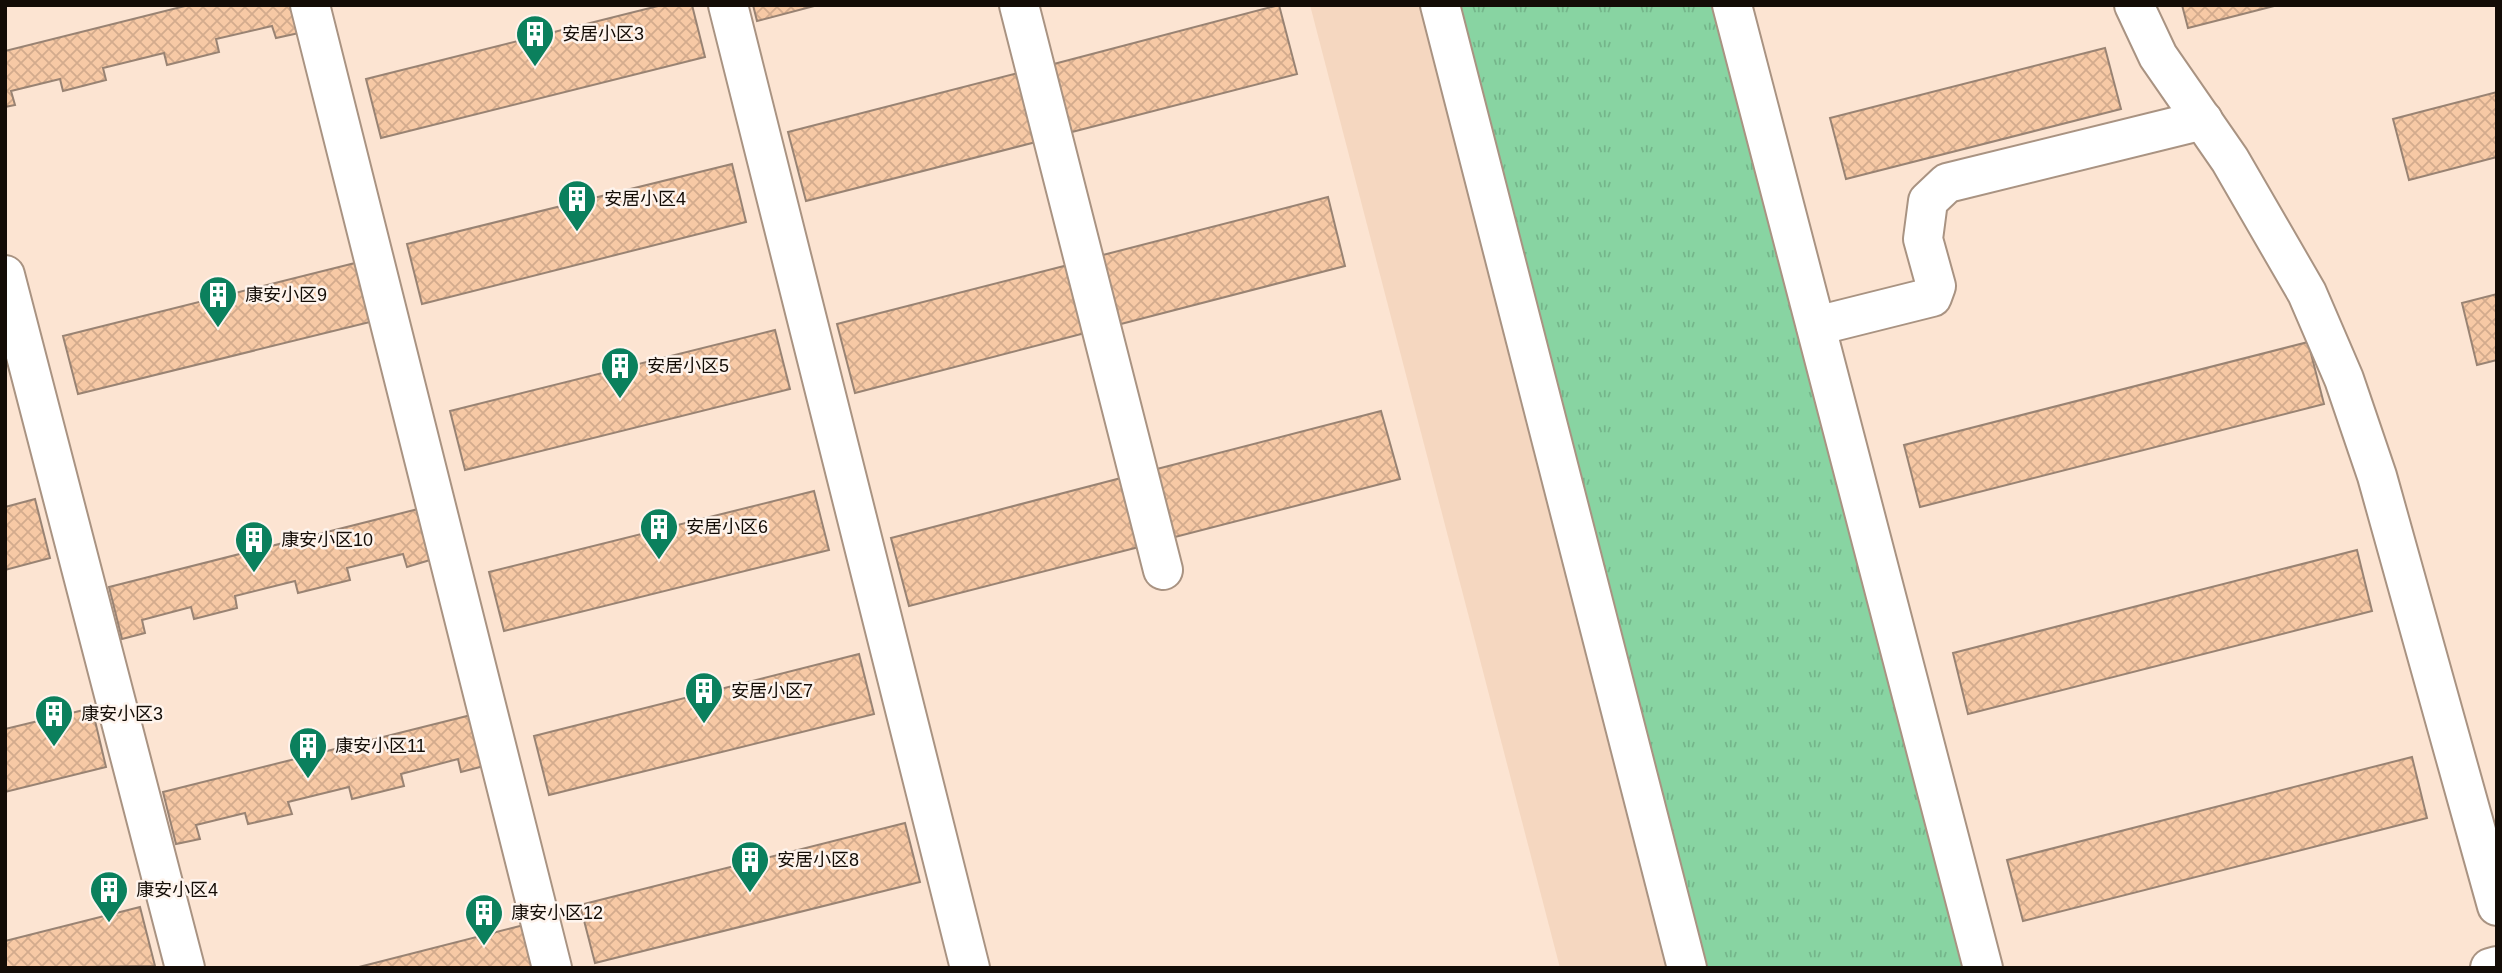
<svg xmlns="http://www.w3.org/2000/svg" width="2502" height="973" font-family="Helvetica,'Noto Sans SC',sans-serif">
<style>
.built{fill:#f5d7c0}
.park{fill:url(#park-tufts)}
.building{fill:url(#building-cross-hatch);stroke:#998373;stroke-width:2}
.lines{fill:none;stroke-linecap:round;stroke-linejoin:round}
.minor-casing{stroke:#a99382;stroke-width:42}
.minor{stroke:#fff;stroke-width:38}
.labels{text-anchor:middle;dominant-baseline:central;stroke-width:5;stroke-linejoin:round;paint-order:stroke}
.poi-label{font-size:18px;fill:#130c06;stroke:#fef4ed;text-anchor:start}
</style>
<defs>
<pattern id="park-tufts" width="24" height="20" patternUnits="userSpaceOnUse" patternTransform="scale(1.75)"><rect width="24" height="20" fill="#88d4a2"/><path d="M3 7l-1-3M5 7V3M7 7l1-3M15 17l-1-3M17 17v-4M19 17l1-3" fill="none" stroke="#74b58a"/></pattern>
<pattern id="building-cross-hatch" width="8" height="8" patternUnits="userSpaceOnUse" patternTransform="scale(1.75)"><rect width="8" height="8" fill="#f7c9a5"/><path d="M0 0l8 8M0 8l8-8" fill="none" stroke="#d3ab8d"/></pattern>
</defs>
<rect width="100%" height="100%" fill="#fce4d2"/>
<polygon class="built" points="1310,5 1422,5 1668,968 1560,968"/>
<polygon class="park" points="1453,5 1712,5 1962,968 1705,968"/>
<g class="building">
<polygon points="189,5 292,5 299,33 276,38 272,26 216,39 219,52 167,65 164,53 103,68 106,80 63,91 60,79 11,91 15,105 5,107 5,51"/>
<polygon points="662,5 692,5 705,57 381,138 366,79"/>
<polygon points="753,5 818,5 757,21"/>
<polygon points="1279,5 1297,74 1068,133 1050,65"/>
<polygon points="2182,5 2278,5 2188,28"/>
<polygon points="2105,48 2121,109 1846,179 1830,118"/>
<polygon points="1018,73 1036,142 806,201 788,132"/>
<polygon points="2497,92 2497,157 2409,180 2393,119"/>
<polygon points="732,164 746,222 422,304 407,244"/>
<polygon points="1328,197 1345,266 1117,325 1099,256"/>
<polygon points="359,262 374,321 78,394 63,336"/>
<polygon points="1068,265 1085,333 855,393 837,324"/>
<polygon points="2497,294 2497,360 2477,365 2462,303"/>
<polygon points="775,330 790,389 465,470 450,411"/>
<polygon points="2308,342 2324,404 1920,507 1904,445"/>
<polygon points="1381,411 1400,479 1171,538 1153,470"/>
<polygon points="1121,478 1139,547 909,606 891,538"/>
<polygon points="814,491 829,550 504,631 489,572"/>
<polygon points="35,499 50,558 5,570 5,507"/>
<polygon points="418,509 430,560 407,567 403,554 347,568 350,580 298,593 295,581 235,596 237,608 194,619 191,607 142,620 145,633 122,639 109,587"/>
<polygon points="2357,550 2372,611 1968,714 1953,653"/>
<polygon points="859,654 874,714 549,795 534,736"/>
<polygon points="92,708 106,767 5,792 5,729"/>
<polygon points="471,715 484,766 461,772 458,759 401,774 404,786 352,799 349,787 288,802 292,814 248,824 245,813 196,825 200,839 176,844 163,792"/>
<polygon points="2412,757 2427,818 2023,921 2007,860"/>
<polygon points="905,823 920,882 595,963 580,905"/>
<polygon points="140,907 155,966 5,968 5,941"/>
<polygon points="524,925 534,968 355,968"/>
</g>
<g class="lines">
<defs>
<g id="minor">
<polyline points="310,5 552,968"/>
<polyline points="728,5 970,968"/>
<polyline points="1019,5 1163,570"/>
<polyline points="1440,5 1687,968"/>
<polyline points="1732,5 1983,968"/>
<polyline points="2134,5 2158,56 2230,160 2307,293 2344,379 2377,476 2497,906"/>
<polyline points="5,275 185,968"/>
<polyline points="1816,326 1932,297 1936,286 1923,239 1928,201 1947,183 2203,120"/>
<polyline points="2490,968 2497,966"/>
</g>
</defs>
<use href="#minor" class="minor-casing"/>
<use href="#minor" class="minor"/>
</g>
<defs>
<symbol id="building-pin" viewBox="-11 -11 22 30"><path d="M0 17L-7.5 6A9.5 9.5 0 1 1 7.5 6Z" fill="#0b805d" stroke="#fef4ed"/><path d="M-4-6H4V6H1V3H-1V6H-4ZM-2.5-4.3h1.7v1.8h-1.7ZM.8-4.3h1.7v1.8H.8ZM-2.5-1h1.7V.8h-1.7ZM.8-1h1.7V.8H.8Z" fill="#fff"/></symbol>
</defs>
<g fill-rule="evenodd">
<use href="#building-pin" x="513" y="12" width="44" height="60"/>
<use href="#building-pin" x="555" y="177" width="44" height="60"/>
<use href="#building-pin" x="196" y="273" width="44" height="60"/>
<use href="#building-pin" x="598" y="344" width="44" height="60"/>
<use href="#building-pin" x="637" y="505" width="44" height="60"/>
<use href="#building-pin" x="232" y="518" width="44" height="60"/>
<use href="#building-pin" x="682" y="669" width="44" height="60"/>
<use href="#building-pin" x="32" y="692" width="44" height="60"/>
<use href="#building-pin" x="286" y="724" width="44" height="60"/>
<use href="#building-pin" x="728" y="838" width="44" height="60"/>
<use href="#building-pin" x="87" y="868" width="44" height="60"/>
<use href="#building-pin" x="462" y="891" width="44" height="60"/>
</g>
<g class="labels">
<g class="poi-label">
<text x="562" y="34">安居小区3</text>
<text x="604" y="199">安居小区4</text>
<text x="245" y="295">康安小区9</text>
<text x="647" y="366">安居小区5</text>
<text x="686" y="527">安居小区6</text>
<text x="281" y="540">康安小区10</text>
<text x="731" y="691">安居小区7</text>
<text x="81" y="714">康安小区3</text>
<text x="335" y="746">康安小区11</text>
<text x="777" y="860">安居小区8</text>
<text x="136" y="890">康安小区4</text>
<text x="511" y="913">康安小区12</text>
</g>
</g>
<rect width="2502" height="973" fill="none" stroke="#130c06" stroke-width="14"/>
</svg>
